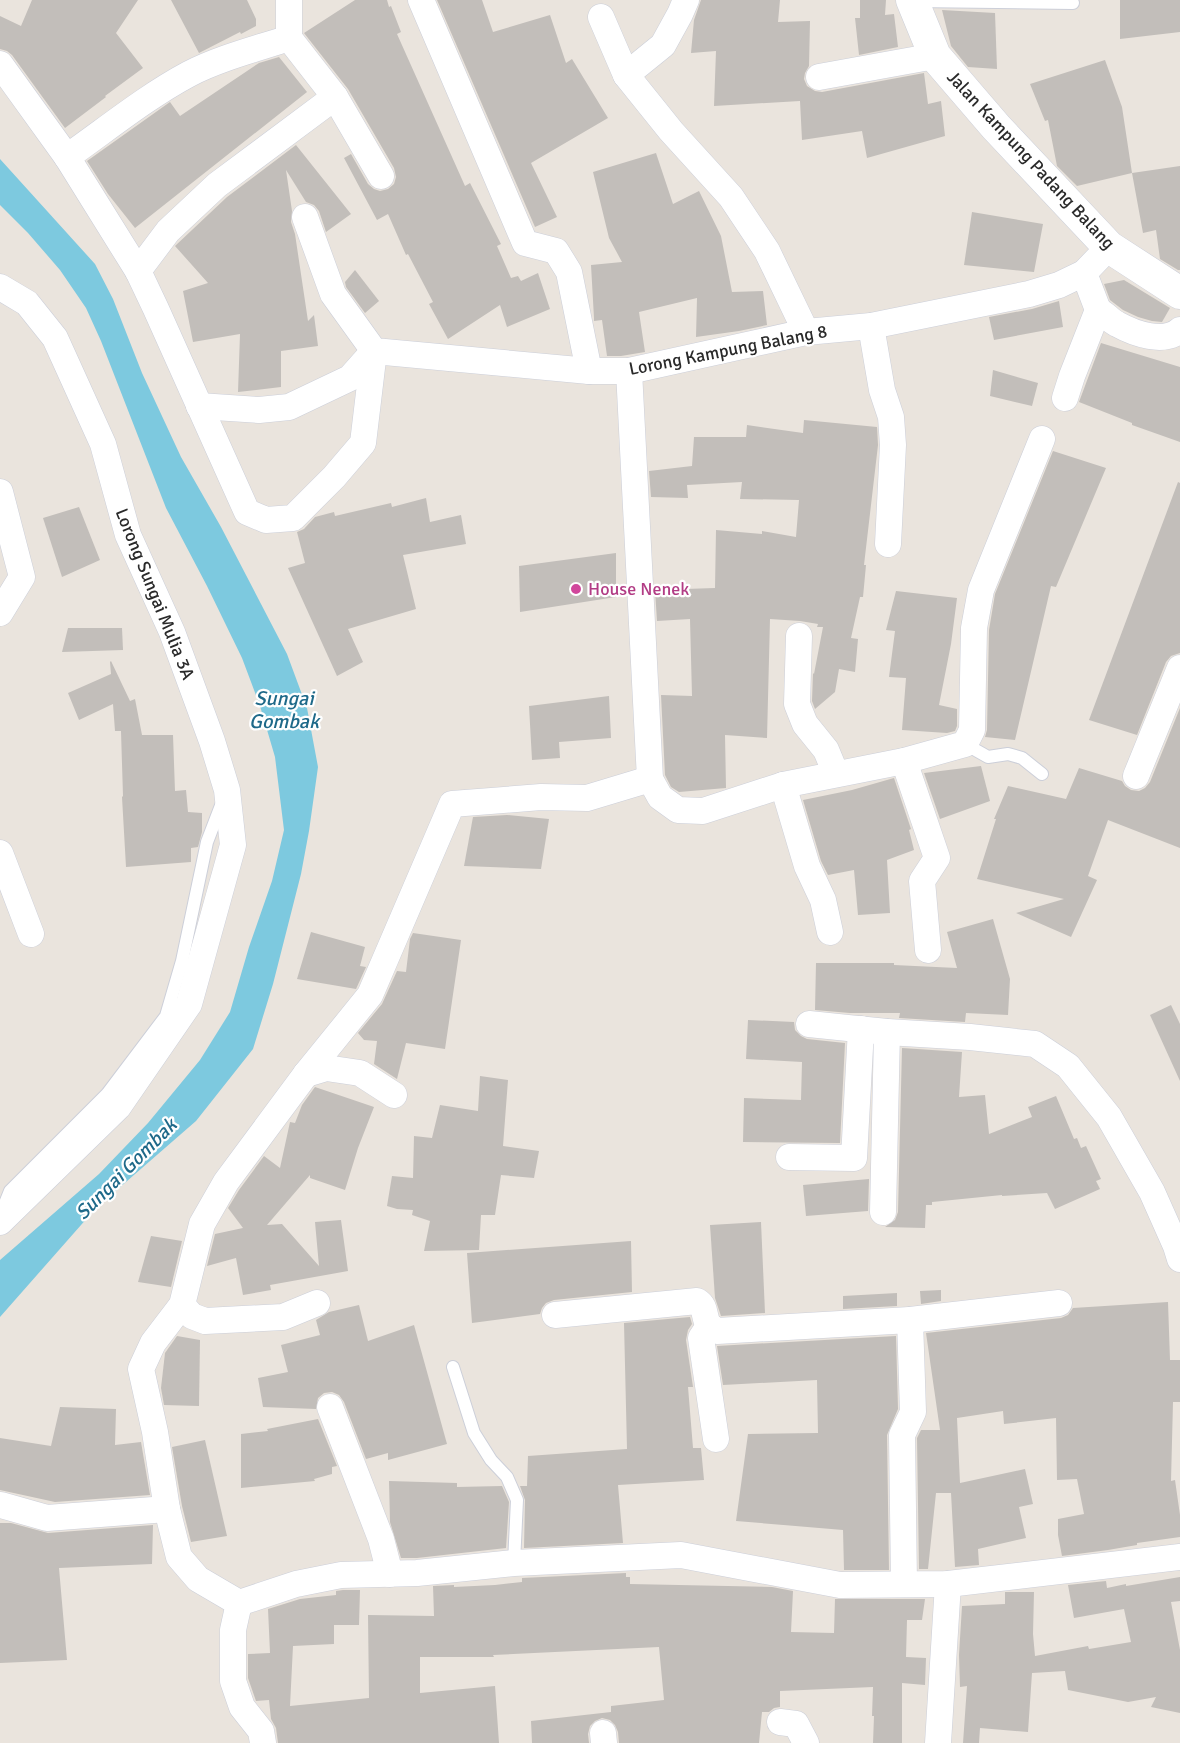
<svg xmlns="http://www.w3.org/2000/svg" width="1180" height="1743" font-family="Signika,sans-serif">
<style>
.water{fill:#7dc9df}
.building{fill:#c2beba}
.lines{fill:none;stroke-linecap:round;stroke-linejoin:round}
.service-casing{stroke:#cccfd9;stroke-width:14}
.minor-casing{stroke:#cccfd9;stroke-width:27}
.tertiary-casing{stroke:#cccfd9;stroke-width:33}
.service{stroke:#fff;stroke-width:12}
.minor{stroke:#fff;stroke-width:26}
.tertiary{stroke:#fff;stroke-width:32}
.hotel-dot{fill:#d1479c;stroke:#fff;stroke-width:2}
.labels{text-anchor:middle;dominant-baseline:central;stroke-width:4.5;stroke-linejoin:round;paint-order:stroke}
.street-label{font-size:18px;fill:#2a2a2a;stroke:#fff}
.hotel-label{font-size:18px;fill:#b23c85;stroke:#fff;text-anchor:start}
.water-label{font-size:20px;font-style:italic;fill:#1e6989;stroke:#fff}
</style>
<rect width="100%" height="100%" fill="#eae4dd"/>
<polygon class="water" points="0,159 95,264 113,299 142,373 181,457 221,527 287,654 307,708 318,767 309,831 301,874 273,984 253,1049 196,1121 96,1208 0,1317 0,1260 99,1174 148,1123 200,1060 230,1012 249,947 272,881 284,830 275,757 260,706 242,658 207,586 166,508 101,341 86,308 60,270 28,233 0,205"/>
<g class="building">
<polygon points="32,0 138,0 116,33 143,68 105,96 106,97 65,128 12,55 7,51 0,49 0,16 21,26"/>
<polygon points="171,0 247,0 256,19 256,26 241,34 240,32 199,53"/>
<polygon points="355,0 387,0 389,7 391,6 401,32 397,34 465,186 470,183 501,244 497,246 511,278 518,276 521,281 538,273 550,309 507,327 500,305 448,339 429,304 433,302 408,254 406,255 388,214 377,220 344,158 351,154 368,184 374,189 380,191 388,189 394,184 396,177 394,168 348,89 304,33"/>
<polygon points="437,0 482,0 493,32 550,15 566,63 572,59 608,118 531,163 557,217 535,227"/>
<polygon points="701,0 780,0 778,22 810,21 809,66 805,73 804,79 807,86 815,91 822,92 924,73 928,104 941,101 945,136 867,158 862,131 802,140 800,101 714,106 716,51 691,53 694,20"/>
<polygon points="860,0 886,0 885,15 894,14 898,47 859,55 855,18 860,18"/>
<polygon points="1120,0 1180,0 1180,32 1120,39"/>
<polygon points="942,10 995,13 997,69 968,67 951,46"/>
<polygon points="279,57 307,92 135,228 108,194 87,161 170,102 180,116 259,63"/>
<polygon points="1105,60 1122,107 1132,173 1077,186 1057,166 1048,120 1045,121 1030,84"/>
<polygon points="296,145 351,214 326,232 319,211 314,205 306,202 286,170 292,211 291,222 295,234 308,321 314,315 318,346 281,351 281,387 238,392 240,334 193,342 183,291 208,283 175,246 227,197"/>
<polygon points="656,153 673,204 699,191 721,236 732,292 763,291 767,325 739,331 696,337 697,298 639,312 645,352 621,356 607,356 602,320 594,321 594,318 591,265 622,262 609,238 593,172"/>
<polygon points="1180,166 1180,270 1178,270 1160,259 1156,230 1143,233 1132,173"/>
<polygon points="972,212 1043,224 1034,272 964,265"/>
<polygon points="355,270 379,301 365,313 346,287 345,282"/>
<polygon points="1124,280 1170,308 1162,322 1152,321 1138,317 1123,310 1110,300 1104,284"/>
<polygon points="1059,301 1063,327 994,340 989,317 1032,309"/>
<polygon points="1101,343 1180,367 1180,442 1132,425 1132,423 1079,402"/>
<polygon points="993,370 1038,383 1032,406 990,396"/>
<polygon points="804,420 877,427 878,445 864,565 866,565 863,597 860,597 851,638 858,639 855,672 839,669 835,692 815,709 812,701 813,673 814,674 823,627 817,627 818,624 800,621 770,619 767,738 725,735 726,788 679,792 671,787 665,775 661,695 692,696 690,619 657,621 655,590 715,588 716,530 762,534 762,531 796,537 799,500 740,499 742,482 687,485 688,498 651,497 649,471 692,466 694,437 746,437 747,425 803,433"/>
<polygon points="1053,451 1106,468 1056,587 1051,586 1015,740 985,737 987,730 989,630 995,594"/>
<polygon points="1178,482 1180,483 1180,653 1171,656 1166,662 1137,735 1089,720"/>
<polygon points="426,498 430,522 461,515 466,544 403,555 416,609 348,629 363,662 337,676 288,568 305,563 297,532 304,529 315,517 334,512 335,516 391,503 392,507"/>
<polygon points="79,507 100,560 62,577 43,518"/>
<polygon points="616,553 616,597 520,612 519,566"/>
<polygon points="896,591 957,598 951,644 939,705 957,709 957,726 955,731 947,733 902,730 906,678 889,677 895,631 886,630"/>
<polygon points="68,628 122,628 123,650 62,652"/>
<polygon points="111,661 130,701 135,699 142,735 173,735 175,791 186,790 188,812 202,813 202,832 198,847 191,848 191,862 126,867 122,797 123,796 121,731 115,731 113,704 79,720 68,693 111,674 110,662"/>
<polygon points="609,696 611,738 559,742 560,758 532,760 529,706"/>
<polygon points="1180,708 1180,848 1108,820 1088,876 1097,880 1071,937 1016,913 1064,899 977,879 996,819 994,819 1008,786 1066,799 1079,768 1122,781 1125,786 1131,790 1139,791 1145,788 1150,782"/>
<polygon points="981,766 990,801 940,819 924,773"/>
<polygon points="894,778 911,829 909,830 914,850 887,860 890,913 858,915 854,870 828,875 821,861 803,800 852,790"/>
<polygon points="507,815 549,819 541,869 464,866 473,817"/>
<polygon points="993,919 1010,979 1008,1015 966,1013 965,1022 899,1018 900,1013 850,1013 815,1010 816,963 894,963 894,965 957,968 947,932"/>
<polygon points="311,932 365,947 360,966 366,967 356,989 297,979"/>
<polygon points="413,933 461,940 445,1049 406,1043 397,1079 374,1064 377,1041 364,1040 358,1033 382,1004 397,971 406,972 410,939"/>
<polygon points="1171,1005 1180,1024 1180,1081 1150,1015"/>
<polygon points="748,1020 794,1022 795,1030 801,1036 807,1039 845,1043 840,1143 743,1142 744,1098 801,1100 802,1062 746,1059"/>
<polygon points="902,1048 962,1052 959,1097 985,1095 989,1134 1032,1117 1028,1107 1056,1096 1074,1139 1077,1138 1081,1148 1086,1146 1101,1179 1096,1181 1100,1189 1055,1209 1047,1193 1002,1196 1002,1195 932,1202 932,1205 926,1205 925,1228 885,1227 895,1220 898,1212"/>
<polygon points="480,1076 508,1080 503,1146 539,1151 534,1178 501,1175 495,1215 481,1215 479,1250 424,1251 430,1221 412,1215 413,1210 397,1209 387,1206 392,1176 413,1178 414,1136 432,1138 440,1105 478,1111"/>
<polygon points="315,1087 374,1107 358,1148 345,1190 310,1178 310,1175 267,1225 282,1224 319,1266 315,1222 341,1220 348,1271 270,1285 271,1290 243,1295 236,1258 207,1266 215,1234 243,1228 228,1208 239,1190 264,1156 280,1168 290,1122 295,1123 302,1105"/>
<polygon points="869,1179 868,1211 806,1216 803,1185"/>
<polygon points="761,1222 765,1313 721,1316 715,1298 710,1225"/>
<polygon points="151,1236 182,1241 171,1287 138,1282"/>
<polygon points="631,1241 632,1292 554,1300 546,1303 542,1308 540,1314 472,1323 467,1253"/>
<polygon points="941,1290 941,1301 921,1304 920,1291"/>
<polygon points="897,1293 897,1306 843,1309 843,1296"/>
<polygon points="1168,1302 1170,1360 1180,1360 1180,1402 1173,1402 1171,1481 1175,1480 1180,1515 1180,1537 1137,1543 1137,1545 1108,1550 1062,1556 1058,1535 1058,1519 1084,1514 1077,1479 1057,1480 1056,1418 1004,1424 1003,1411 957,1418 960,1483 1025,1469 1033,1504 1019,1507 1026,1538 978,1549 979,1565 955,1567 951,1493 936,1493 928,1569 919,1569 917,1438 921,1430 940,1430 926,1333 1061,1318 1068,1315 1073,1308"/>
<polygon points="359,1305 368,1341 414,1325 447,1444 388,1460 388,1453 366,1459 344,1402 339,1395 332,1392 324,1393 318,1398 316,1409 263,1407 258,1378 288,1372 281,1345 320,1335 316,1320 329,1312"/>
<polygon points="690,1317 692,1324 688,1330 686,1340 693,1387 688,1387 693,1448 701,1448 704,1480 618,1485 623,1543 524,1548 525,1500 520,1486 527,1486 528,1456 627,1449 624,1323"/>
<polygon points="177,1336 200,1340 199,1406 164,1405 161,1388 165,1353"/>
<polygon points="896,1336 898,1409 887,1435 889,1570 844,1570 843,1530 736,1521 748,1434 818,1433 817,1380 723,1385 717,1346"/>
<polygon points="60,1407 116,1409 115,1445 141,1442 150,1495 55,1502 0,1490 0,1438 51,1446"/>
<polygon points="318,1419 337,1466 332,1467 332,1474 314,1479 315,1481 241,1488 241,1434 268,1431 267,1429"/>
<polygon points="205,1440 227,1536 191,1542 182,1506 172,1447"/>
<polygon points="389,1481 457,1483 457,1487 502,1486 509,1502 506,1548 417,1558 401,1558 390,1522"/>
<polygon points="0,1523 11,1523 48,1533 153,1525 152,1564 59,1568 67,1660 0,1663"/>
<polygon points="626,1573 626,1577 630,1577 630,1584 772,1587 793,1591 791,1632 834,1633 835,1599 925,1599 922,1620 907,1620 906,1657 926,1658 925,1685 902,1683 902,1743 873,1743 874,1716 872,1716 873,1687 780,1691 780,1707 774,1708 769,1712 762,1712 759,1743 619,1743 618,1732 615,1725 610,1720 602,1718 595,1721 590,1726 588,1734 589,1743 532,1743 531,1721 611,1712 611,1706 664,1700 659,1647 493,1655 494,1657 420,1657 420,1693 495,1686 499,1743 278,1743 276,1728 271,1719 269,1700 256,1701 248,1678 248,1654 270,1653 268,1609 300,1599 336,1595 336,1591 343,1590 360,1590 359,1625 334,1625 334,1644 293,1646 290,1706 369,1698 368,1615 434,1616 433,1586 454,1585 454,1587 495,1585 522,1582 522,1578"/>
<polygon points="1180,1577 1180,1601 1171,1602 1180,1650 1180,1713 1151,1707 1156,1697 1128,1702 1068,1690 1065,1671 1032,1673 1028,1732 980,1728 979,1743 963,1743 967,1686 960,1687 959,1655 962,1606 1005,1604 1005,1592 1034,1592 1033,1634 1035,1656 1088,1646 1089,1649 1131,1642 1124,1609 1074,1618 1068,1585 1106,1581 1107,1588 1126,1584 1126,1586"/>
</g>
<g class="lines">
<defs>
<g id="service">
<polyline points="913,1 1073,3"/>
<polyline points="965,744 988,757 1008,754 1022,758 1042,774"/>
<polyline points="2,1211 10,1191 107,1094 166,1016 182,961 207,842 222,803"/>
<polyline points="453,1367 474,1433 491,1460 507,1477 517,1500 514,1563"/>
</g>
<g id="minor">
<polyline points="289,0 289,38 335,97 381,176"/>
<polyline points="421,0 525,243 556,251 569,272 589,371"/>
<polyline points="601,17 626,75 671,131 731,197 767,251 806,332"/>
<polyline points="0,64 67,157 138,271 156,309 247,512 266,520 293,518 334,477 363,443 374,351"/>
<polyline points="626,75 663,45 680,14 686,0"/>
<polyline points="819,77 935,56"/>
<path d="M67,157C107,129 146,97 189,74C220,58 256,49 289,38"/>
<polyline points="305,217 333,294 374,351 589,371 629,371 806,332 871,326 1029,294 1059,285 1084,273 1109,247"/>
<polyline points="138,271 168,231 217,185 335,97"/>
<polyline points="0,287 27,303 55,338 103,444 128,535 172,632 212,741 227,790 233,845 189,1004 118,1107 0,1222"/>
<path d="M1098,310C1105,314 1111,321 1117,324C1135,334 1164,344 1180,330"/>
<polyline points="871,326 882,390 891,417 893,445 888,544"/>
<polyline points="629,371 650,779 660,797 678,810 703,811 783,785 904,761 965,744 972,730 974,628 981,590 1042,439"/>
<polyline points="1065,398 1072,376 1098,310 1084,273"/>
<polyline points="199,406 259,410 289,407 350,378 374,351"/>
<polyline points="0,492 22,577 0,613"/>
<polyline points="799,636 797,704 805,724 826,750 836,774"/>
<polyline points="904,761 937,858 922,881 928,950"/>
<polyline points="1136,776 1180,668"/>
<polyline points="783,785 807,866 823,900 830,932"/>
<polyline points="0,853 31,934"/>
<polyline points="809,1024 887,1032 970,1037 1035,1044 1068,1066 1109,1117 1152,1192 1176,1246 1180,1259"/>
<polyline points="306,1074 326,1068 360,1073 394,1095"/>
<polyline points="789,1157 854,1158 861,1029"/>
<polyline points="883,1212 887,1032"/>
<polyline points="182,1305 192,1316 205,1321 283,1317 317,1303"/>
<path d="M555,1315L697,1301C707,1307 703,1317 709,1326"/>
<polyline points="330,1407 381,1539 390,1574"/>
<polyline points="716,1439 701,1338 709,1326 717,1331 910,1320 1059,1303"/>
<polyline points="1,1505 47,1518 167,1509"/>
<polyline points="904,1584 902,1435 913,1412 910,1320"/>
<polyline points="239,1603 198,1579 179,1557 167,1509 155,1432 141,1369 153,1343 182,1305 202,1224 226,1182 306,1074 370,995 452,804 541,797 587,798 650,779"/>
<polyline points="780,1722 796,1724 806,1743"/>
<polyline points="603,1733 604,1743"/>
<polyline points="263,1743 261,1731 242,1707 233,1681 233,1630 239,1603 296,1584 341,1575 417,1573 514,1563 681,1555 840,1585 948,1584 1180,1557"/>
<polyline points="938,1743 948,1584"/>
</g>
<polyline id="tertiary" points="912,0 935,56 996,127 1109,247 1180,293"/>
</defs>
<use href="#service" class="service-casing"/>
<use href="#minor" class="minor-casing"/>
<use href="#tertiary" class="tertiary-casing"/>
<use href="#service" class="service"/>
<use href="#minor" class="minor"/>
<use href="#tertiary" class="tertiary"/>
</g>
<circle class="hotel-dot" cx="576" cy="589" r="6"/>
<g class="labels">
<g class="street-label">
<text transform="translate(1031 160) rotate(47)">Jalan Kampung Padang Balang</text>
<text transform="translate(728 350) rotate(-11)">Lorong Kampung Balang 8</text>
<text transform="translate(155 594) rotate(68)">Lorong Sungai Mulia 3A</text>
</g>
<g class="hotel-label">
<text x="588" y="589">House Nenek</text>
</g>
<g class="water-label">
<text x="284" y="698">Sungai<tspan x="284" dy="23">Gombak</tspan></text>
<text transform="translate(126 1169) rotate(-45)">Sungai Gombak</text>
</g>
</g>
</svg>
